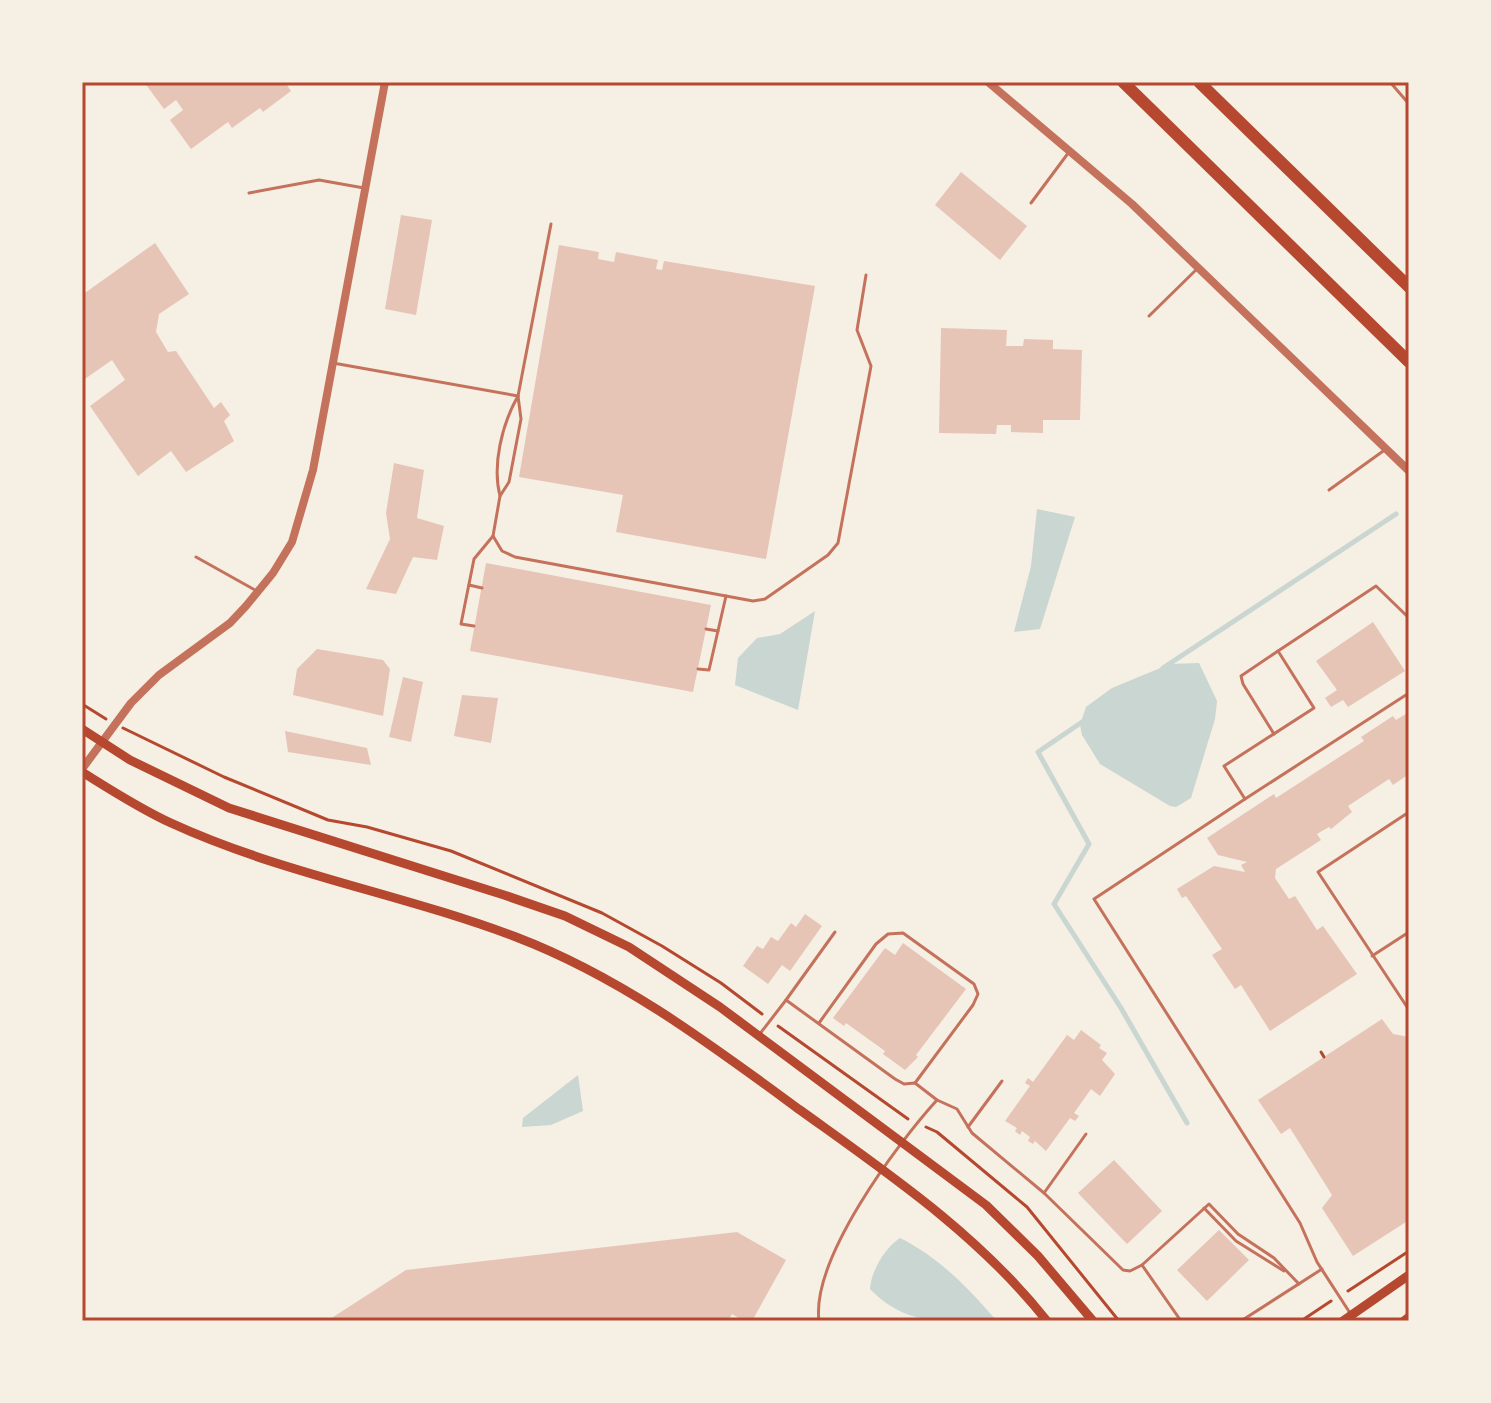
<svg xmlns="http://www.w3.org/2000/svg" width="1491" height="1403" font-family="'Fira Sans',sans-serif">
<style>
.water{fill:#c9d6d2}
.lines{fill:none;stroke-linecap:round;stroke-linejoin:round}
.stream{stroke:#c9d6d2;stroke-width:5}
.building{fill:#e6c5b7}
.path{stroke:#b5482f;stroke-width:3}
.service{stroke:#c5725c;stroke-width:3}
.tertiary{stroke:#c5725c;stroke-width:8}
.secondary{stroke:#b5482f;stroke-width:9}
.motorway{stroke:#b5482f;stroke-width:12}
.neatline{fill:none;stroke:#b5482f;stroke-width:3}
</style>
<rect width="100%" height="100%" fill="#f6efe4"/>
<g class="water">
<polygon points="1037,509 1075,517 1040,629 1014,632 1031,566"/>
<polygon points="815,611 798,710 735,685 738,658 757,638 780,634"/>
<polygon points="1199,663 1217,701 1215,719 1191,798 1176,807 1170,806 1100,764 1082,735 1080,725 1086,707 1112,688 1170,664"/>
<polygon points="578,1075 583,1111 551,1125 522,1127 523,1118"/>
<path d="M900,1238C940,1258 968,1288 997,1321C946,1321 908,1328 870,1289C871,1271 885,1248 900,1238Z"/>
</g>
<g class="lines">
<g class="stream">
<polyline points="1163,668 1396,514"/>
<polyline points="1085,720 1038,752 1089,844 1054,904 1121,1008 1187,1123"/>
</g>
</g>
<g class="building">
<polygon points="144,82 285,82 291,91 263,112 260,108 232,128 228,122 191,149 170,120 183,110 176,100 164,109"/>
<polygon points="961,172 1027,226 1000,260 935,205"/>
<polygon points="401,215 432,220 416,315 385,309"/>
<polygon points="155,243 189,294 159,314 156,332 168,352 176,351 214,408 221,402 230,415 224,421 234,441 186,472 171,451 138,476 90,406 125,380 112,360 82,381 82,295"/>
<polygon points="559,245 599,252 598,259 614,262 616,252 658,260 656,269 662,270 664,261 815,286 766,559 616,532 623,495 519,477"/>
<polygon points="941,328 1007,330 1006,346 1023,346 1024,339 1053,340 1053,349 1082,350 1080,420 1043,420 1043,433 1011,432 1011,425 997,425 996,434 939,433"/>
<polygon points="394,463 424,470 417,518 444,526 437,560 413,557 396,594 366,589 390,539 386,513"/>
<polygon points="486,563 711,605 693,692 470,651"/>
<polygon points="1373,622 1405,671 1348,707 1343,700 1331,707 1325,698 1337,690 1316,661"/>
<polygon points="317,649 383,660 390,669 383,716 293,695 297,669"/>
<polygon points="403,677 423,682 411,742 389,737"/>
<polygon points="462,695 498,698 491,743 454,736"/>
<polygon points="1409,712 1409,774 1393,785 1389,779 1348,806 1352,812 1331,829 1329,827 1317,834 1321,840 1276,869 1275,878 1289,899 1295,896 1317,930 1323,926 1357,974 1270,1031 1241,985 1235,989 1212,955 1222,949 1186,896 1182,898 1177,889 1214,866 1245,872 1241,865 1247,862 1218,855 1207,838 1274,794 1276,798 1364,741 1361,737 1393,716 1396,720"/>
<polygon points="285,731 367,748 371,765 288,752"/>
<polygon points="805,914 822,926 790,971 782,965 768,984 743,966 757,946 763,949 771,937 778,941 791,923 796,927"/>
<polygon points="903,943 966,989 916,1055 918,1057 905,1070 883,1054 885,1051 846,1023 844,1026 833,1018 885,948 895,955"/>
<polygon points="1382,1019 1393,1034 1409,1037 1409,1220 1353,1256 1322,1208 1332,1195 1290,1128 1281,1134 1258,1100"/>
<polygon points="1081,1030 1101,1045 1099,1048 1107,1053 1102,1060 1115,1074 1100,1096 1091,1089 1074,1113 1079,1116 1075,1121 1070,1118 1046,1151 1035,1141 1033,1144 1028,1141 1030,1137 1022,1131 1020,1135 1015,1131 1017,1128 1005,1121 1030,1086 1025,1083 1028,1078 1033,1082 1067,1035 1074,1040"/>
<polygon points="1114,1160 1162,1211 1127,1244 1078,1193"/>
<polygon points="1219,1230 1249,1260 1207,1301 1177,1270"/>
<polygon points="737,1232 786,1260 752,1321 744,1321 732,1314 728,1321 599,1321 593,1318 567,1321 327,1321 406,1270"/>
</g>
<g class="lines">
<g class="path">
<polyline points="82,704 106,719"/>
<polyline points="123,728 224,777 328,820 367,827 451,851 602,913 662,946 721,983 762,1014"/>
<polyline points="778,1026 908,1119"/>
<polyline points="1321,1052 1324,1057"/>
<polyline points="926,1127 937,1132 1027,1207 1119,1321"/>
<polyline points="1348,1291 1409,1251"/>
<polyline points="1301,1321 1331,1301"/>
</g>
<g class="service">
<polyline points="1390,82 1409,104"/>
<polyline points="249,193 319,180 364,188"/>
<polyline points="1031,203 1069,152"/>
<polyline points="551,224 518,396 521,419 509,482 500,496 493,536 502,551 515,557 753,601 765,599 828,555 838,543 871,366 857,330 866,275"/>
<polyline points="1149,316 1198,268"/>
<polyline points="333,363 518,396"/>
<polyline points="1329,490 1386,449"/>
<path d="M500,496C492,465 502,424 518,396"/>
<polyline points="196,557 255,590"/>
<polyline points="469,585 482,588"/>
<polyline points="474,626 461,624 474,559 493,536"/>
<polyline points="706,629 718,631"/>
<polyline points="698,669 709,670 726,596"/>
<polyline points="1274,734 1243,684 1241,676 1278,651"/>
<polyline points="1245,799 1409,693"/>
<polyline points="1409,812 1318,872 1409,1010"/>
<polyline points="1372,956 1409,932"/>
<polyline points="786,1000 835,932"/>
<polyline points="819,1023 876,944 888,934 903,933 974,984 978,994 973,1005 915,1083"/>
<polyline points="759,1035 786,1000 895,1079 904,1084 915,1083 937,1100"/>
<polyline points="968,1127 1002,1081"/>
<polyline points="1044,1193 1086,1134"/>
<polyline points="1204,1208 1236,1241 1284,1271"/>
<polyline points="1142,1265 1181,1321"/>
<polyline points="1350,1313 1317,1262 1300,1223 1094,899 1245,799 1224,766 1314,708 1278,651 1376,586 1409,618"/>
<path d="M819,1321C811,1259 897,1144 937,1100L957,1109L972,1133L1044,1193L1123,1270L1130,1271L1142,1265L1209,1204L1238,1234L1274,1258L1299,1284"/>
<polyline points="1241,1321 1322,1269"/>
</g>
<g class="tertiary">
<polyline points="988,82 1132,204 1409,471"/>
<polyline points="82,769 131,703 159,675 230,623 246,606 273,573 292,542 313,470 385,82"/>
</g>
<g class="secondary">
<polyline points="82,729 130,760 229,808 504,895 565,916 629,947 720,1007 986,1205 1038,1256 1093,1321"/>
<path d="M82,772C111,790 140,809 171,823C282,874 403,894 516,937C621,977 710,1044 800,1110C889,1174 978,1234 1047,1321"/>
<polyline points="1343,1321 1409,1275"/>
<polyline points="1404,1321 1409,1317"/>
</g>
<g class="motorway">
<polyline points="1123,82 1409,362"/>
<polyline points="1199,82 1409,287"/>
</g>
</g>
<rect width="1491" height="1403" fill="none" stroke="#f6efe4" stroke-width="168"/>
<rect x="84" y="84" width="1323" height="1235" class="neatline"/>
</svg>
